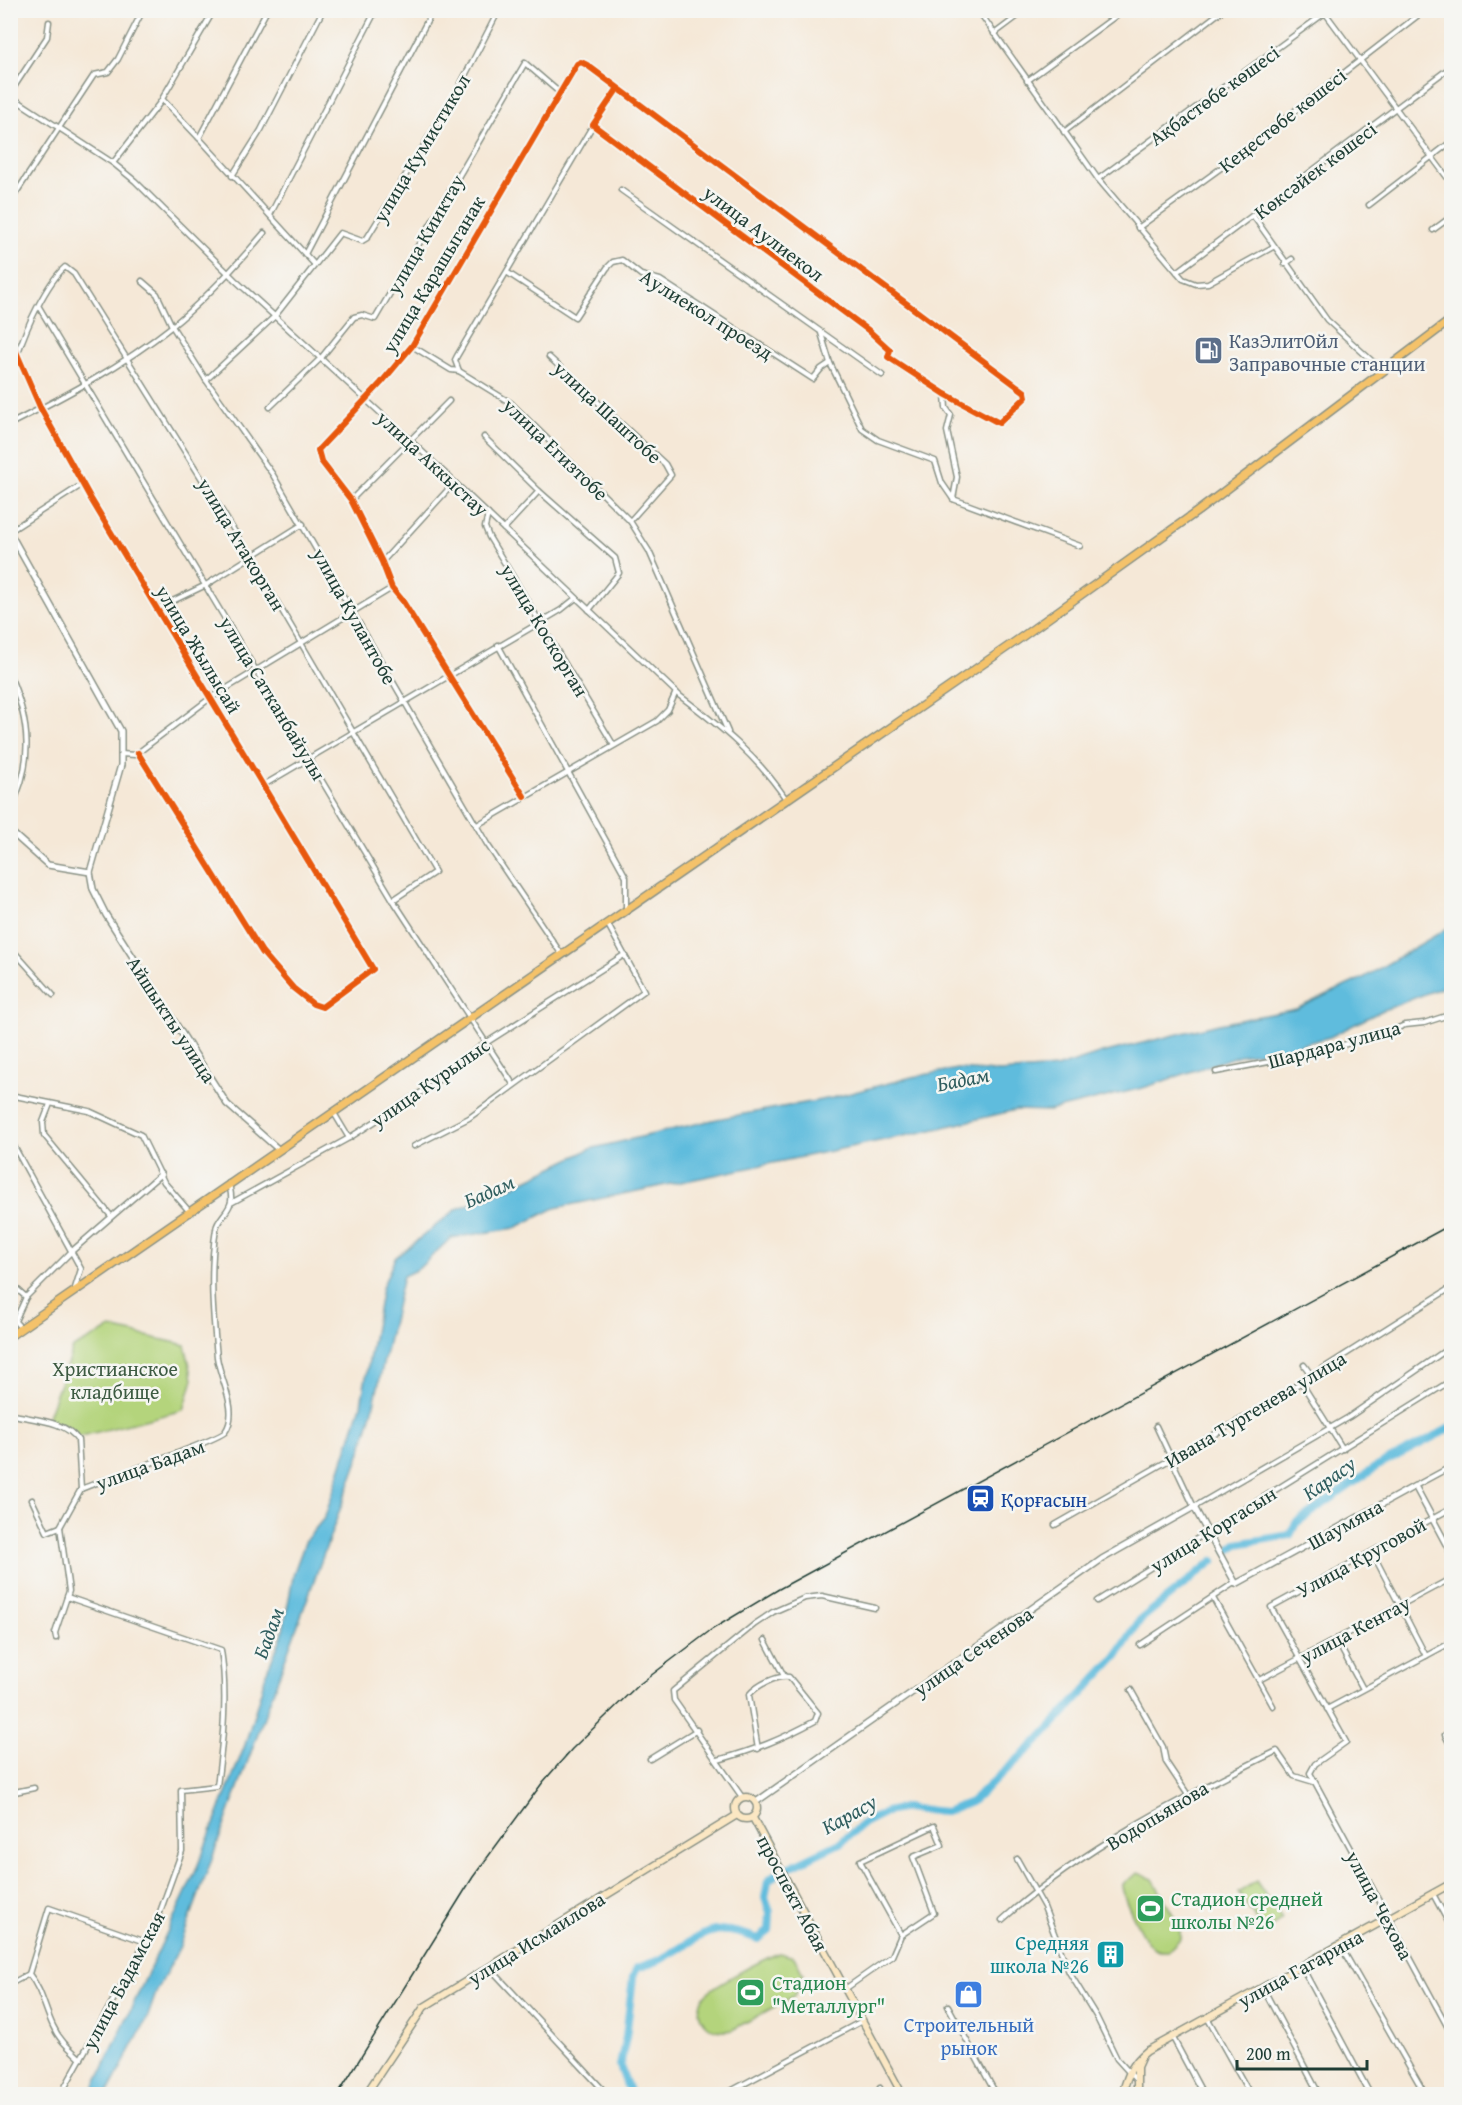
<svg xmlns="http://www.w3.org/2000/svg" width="1462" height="2105" font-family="'Gentium Book Plus',serif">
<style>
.green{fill:#b4d47b;stroke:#6a8858;stroke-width:1.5}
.water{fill:#5fbcdd;stroke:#3f7c88;stroke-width:1.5}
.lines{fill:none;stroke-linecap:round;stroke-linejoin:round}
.river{stroke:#5fbcdd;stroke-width:8}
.minor-casing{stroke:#8a9286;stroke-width:7}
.tertiary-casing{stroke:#8a9286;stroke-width:8}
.secondary-casing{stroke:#8a9286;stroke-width:9}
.trunk-casing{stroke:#8a9286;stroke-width:10}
.minor{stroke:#fff;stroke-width:4}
.tertiary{stroke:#fff;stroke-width:5}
.secondary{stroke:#fbe7c3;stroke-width:6}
.trunk{stroke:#f4c26a;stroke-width:7}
.rail{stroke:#1f3d34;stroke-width:1.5}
.cycleway-casing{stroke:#f6f6f2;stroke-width:10}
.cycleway{stroke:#e8590c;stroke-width:6}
.labels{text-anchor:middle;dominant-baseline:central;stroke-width:5;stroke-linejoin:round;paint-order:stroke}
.street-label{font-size:20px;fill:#1f3d34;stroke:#f6f6f2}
.service-label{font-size:20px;fill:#4e5e75;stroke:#f6f6f2;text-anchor:start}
.park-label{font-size:20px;fill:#3d5b42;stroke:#f6f6f2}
.transit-label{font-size:20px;fill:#164399;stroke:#f6f6f2;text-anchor:start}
.leisure-label{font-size:20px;fill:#27864d;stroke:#f6f6f2;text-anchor:start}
.culture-label{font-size:20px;fill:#0d838f;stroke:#f6f6f2;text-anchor:end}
.shop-label{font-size:20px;fill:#366cbe;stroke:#f6f6f2}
.water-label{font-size:21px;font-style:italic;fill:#2f5d5e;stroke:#f6f6f2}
</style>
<rect width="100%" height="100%" fill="#f6f6f2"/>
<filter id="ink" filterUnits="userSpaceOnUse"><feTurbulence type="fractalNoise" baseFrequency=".0167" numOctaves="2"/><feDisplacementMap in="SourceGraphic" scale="12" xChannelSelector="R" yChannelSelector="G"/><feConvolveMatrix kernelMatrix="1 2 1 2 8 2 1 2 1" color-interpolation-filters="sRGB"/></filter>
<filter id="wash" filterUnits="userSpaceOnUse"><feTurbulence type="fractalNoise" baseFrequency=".008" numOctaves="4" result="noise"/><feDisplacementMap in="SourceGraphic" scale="24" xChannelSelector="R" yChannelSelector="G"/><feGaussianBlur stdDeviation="1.35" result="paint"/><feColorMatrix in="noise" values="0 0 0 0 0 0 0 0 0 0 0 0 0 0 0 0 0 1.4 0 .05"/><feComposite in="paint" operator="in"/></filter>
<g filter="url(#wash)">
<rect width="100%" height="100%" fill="#f5e8d7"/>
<g class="green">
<polygon points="111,1328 185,1345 193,1379 184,1410 78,1437 47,1419 73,1348"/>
<path d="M1138,1873L1153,1879L1180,1927V1939L1168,1951C1164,1951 1159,1952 1154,1949C1145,1944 1121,1895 1122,1884Z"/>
<polygon points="1256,1881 1282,1919 1264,1931 1238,1893"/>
<path d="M779,1953L794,1957L803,1974L794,1996L732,2030C709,2036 689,2016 705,1995C713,1985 766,1958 779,1953Z"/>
</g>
<polygon class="water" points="1451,926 1451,984 1381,1011 1330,1037 1279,1050 1240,1055 1146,1087 1049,1111 1016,1110 923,1132 555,1208 515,1228 451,1238 418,1269 403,1276 373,1409 360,1455 180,1946 156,1993 147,2019 107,2094 91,2094 194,1875 245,1745 267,1671 282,1636 294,1572 306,1540 325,1517 361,1405 382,1288 395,1258 457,1209 512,1187 590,1149 717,1119 832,1098 912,1077 958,1069 999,1072 1056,1068 1102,1053 1219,1024 1296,1009 1365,977"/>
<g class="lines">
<g class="river">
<polyline points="1228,1551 1237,1544 1290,1535 1296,1523 1376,1467 1452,1427"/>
<path d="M630,2094L620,2066L626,2037L633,1977L637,1968C645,1965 655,1963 663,1958C704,1936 707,1920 758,1939L769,1931L770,1912L765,1898L768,1881L779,1872L840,1843L864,1823L886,1812L905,1808L945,1812L971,1802L1037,1742L1117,1656L1140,1620L1213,1561"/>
</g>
</g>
</g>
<g filter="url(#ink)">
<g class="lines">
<defs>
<g id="minor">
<polyline points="267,10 199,138 315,265"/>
<polyline points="978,10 1098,179 1183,279 1196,284 1208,283 1273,247"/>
<polyline points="1323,10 1452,184"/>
<polyline points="994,34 1026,10"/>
<polyline points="1027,81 1124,10"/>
<polyline points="10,93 47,37 49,22"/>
<path d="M10,96L113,163L135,181L235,280L410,440L680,696C720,726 758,757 786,799"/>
<polyline points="593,125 457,356 455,360 459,371 511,403 630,521 649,551 728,732"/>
<polyline points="1064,132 1223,10"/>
<polyline points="199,138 162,99 214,10"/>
<polyline points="113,163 162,100"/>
<polyline points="232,176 261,130 323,10"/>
<polyline points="1098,179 1329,10"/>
<polyline points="621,190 882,375"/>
<polyline points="12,199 94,75 108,72 118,59 143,10"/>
<polyline points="1369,205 1452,141"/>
<polyline points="270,215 376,10"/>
<polyline points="1254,217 1327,320 1382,370"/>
<polyline points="1138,228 1221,168 1425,10"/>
<polyline points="1433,230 1452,216"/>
<polyline points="305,254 433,10"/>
<polyline points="1285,264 1292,259"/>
<polyline points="1177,272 1452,66"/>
<polyline points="508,273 575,317 607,268 613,262 622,260 641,275 660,280 813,379 821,369 830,363 862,429 878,440 935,461 942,483 953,499 1080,546"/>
<polyline points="142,281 157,294 172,326 206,380 273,475 487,844 562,955"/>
<polyline points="39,307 393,900 513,1084"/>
<polyline points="821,333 830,363"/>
<polyline points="10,338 41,409 91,499 373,969 322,1007 313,1004 293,988 262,952 138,753"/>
<polyline points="412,346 451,370 459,371"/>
<path d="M18,353C26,328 46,284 65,267L74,274L250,556L435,872L393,900"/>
<polyline points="549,357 665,464 671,475 630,521"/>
<polyline points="206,380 275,316 340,233 362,241 367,238 456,93 499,10"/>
<polyline points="945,395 946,408 951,415 947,431 957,477 953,499"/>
<polyline points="270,407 321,358 354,317 362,315 375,319 525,63 560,93"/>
<path d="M10,424C66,396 122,366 171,327C205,300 235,267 264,233"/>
<polyline points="484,437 539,491 615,558 619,573 589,610"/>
<polyline points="351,500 449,401"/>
<polyline points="488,514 485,527 489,537 613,744"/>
<polyline points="504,529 539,491"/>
<polyline points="10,531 83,484"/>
<polyline points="382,562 454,483"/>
<polyline points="156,609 206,585 303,524"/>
<polyline points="498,645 626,877 626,909"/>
<path d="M10,676C30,721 34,764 10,809"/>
<polyline points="121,754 135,755 209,699 392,588"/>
<polyline points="262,786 561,610 576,598"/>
<polyline points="524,796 402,600 392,588 382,562 351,500 321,461 318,450 381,383 412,346 577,64 581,62 587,65 618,88 1025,392 1026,397 999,423 945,394 888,357 890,350 868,330 593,125 618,88"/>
<polyline points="477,825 657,721 668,710 676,692"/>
<polyline points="10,947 53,995"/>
<polyline points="10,1023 14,1004"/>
<polyline points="1216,1072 1311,1054 1386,1033 1405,1025 1424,1023 1452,1014"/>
<polyline points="10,1095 89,1111 141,1135 164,1182 189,1211"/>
<polyline points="50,1104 43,1122 44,1135 111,1216"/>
<polyline points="334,1113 349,1138"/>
<polyline points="10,1139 81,1269 75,1288"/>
<polyline points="414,1146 469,1118 644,991 607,923"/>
<polyline points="231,1203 349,1138 431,1086 481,1046 624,955"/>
<polyline points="10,1283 26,1297 72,1251 161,1174"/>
<polyline points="10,1316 21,1328"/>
<polyline points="15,1321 26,1297"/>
<polyline points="1304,1365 1312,1376"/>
<polyline points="1301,1382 1343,1449"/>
<path d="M10,1414C33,1420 65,1420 78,1440L81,1489"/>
<polyline points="1156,1426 1194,1507 1349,1417 1452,1346"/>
<polyline points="1415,1486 1452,1466"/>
<polyline points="32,1500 47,1532 60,1527"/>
<polyline points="1452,1508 1271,1607 1346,1742 1315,1764 1310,1773 1452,2035"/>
<polyline points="1055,1525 1259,1409 1452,1287"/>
<polyline points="1372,1552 1426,1656"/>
<polyline points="1213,1598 1273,1706"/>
<polyline points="1097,1601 1452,1380"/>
<path d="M56,1638L55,1633L69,1591L60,1527L81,1489C100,1481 219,1440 225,1432C240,1411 220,1380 217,1357C213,1315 209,1271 216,1229C217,1219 230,1211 231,1201C232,1196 230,1189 229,1183"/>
<polyline points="1336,1639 1363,1689"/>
<polyline points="765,1640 784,1676"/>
<polyline points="1140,1645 1234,1583"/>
<polyline points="1259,1680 1452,1578"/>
<polyline points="1131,1690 1163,1747 1166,1762 1188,1795"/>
<polyline points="1327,1709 1452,1642"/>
<polyline points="1452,1729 1445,1735 1452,1748"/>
<polyline points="650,1759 697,1730"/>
<path d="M718,1760C755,1750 782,1739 815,1721L818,1713L789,1677C777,1675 757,1685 749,1695L758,1749"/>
<polyline points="10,1793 34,1788"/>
<polyline points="742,1797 674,1700 673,1691 755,1624 773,1612 805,1598 822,1596 875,1608"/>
<polyline points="1017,1859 1044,1907 1069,1972 1096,2016 1117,2059 1136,2080"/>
<polyline points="1433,1894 1452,1929"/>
<path d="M1002,1920C1081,1849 1182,1797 1277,1751L1294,1776L1314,1782"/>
<polyline points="1340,1945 1425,2094"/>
<polyline points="489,1967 607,2094"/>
<polyline points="1302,1967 1370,2094"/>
<polyline points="10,1984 29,1974"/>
<polyline points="1263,1988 1319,2094"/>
<polyline points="845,1989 892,1956 901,1935 934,1913 913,1857 942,1845 934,1826 860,1861 901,1935"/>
<polyline points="948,2006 996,2094"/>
<polyline points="1208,2019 1250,2094"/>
<polyline points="1173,2038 1203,2094"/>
<path d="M81,2059C70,2049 59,2040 53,2026C44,2007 42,1990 29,1974L49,1908L146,1942"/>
<polyline points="880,2088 883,2094"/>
<path d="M61,2094L156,1923L182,1851L181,1790L217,1786C223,1739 228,1696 221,1650L67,1597"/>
<polyline points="725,2094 862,2021"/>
</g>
<g id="tertiary">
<polyline points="10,533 121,731 121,765 90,872 93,889 106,915 227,1104 278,1149"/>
<polyline points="10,831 48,865 90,872"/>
<polyline points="756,1802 1102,1559 1194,1507 1236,1584 1415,1486 1452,1555"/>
</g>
<g id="secondary">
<circle cx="746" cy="1808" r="11"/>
<polyline points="753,1818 902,2094"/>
<polyline points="366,2094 424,2007 737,1815"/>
<path d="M1122,2094C1128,2075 1131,2064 1147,2051L1452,1883"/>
<polyline points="1137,2094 1137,2067 1141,2058"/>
</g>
<polyline id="trunk" points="10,1336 1019,639 1198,511 1452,319"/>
</defs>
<use href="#minor" class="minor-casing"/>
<use href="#tertiary" class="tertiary-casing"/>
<use href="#secondary" class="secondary-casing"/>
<use href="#trunk" class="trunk-casing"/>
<use href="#minor" class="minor"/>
<use href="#tertiary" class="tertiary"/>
<use href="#secondary" class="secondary"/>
<use href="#trunk" class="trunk"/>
<polyline class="rail" points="338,2094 473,1877 543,1782 572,1749 637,1686 711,1630 779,1589 1452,1224"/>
<defs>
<g id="cycleway">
<polyline points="10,338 41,409 91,499 373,969 322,1007 313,1004 293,988 262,952 138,753"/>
<polyline points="524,796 402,600 392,588 382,562 351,500 321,461 318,450 381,383 412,346 577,64 581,62 587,65 618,88 1025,392 1026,397 999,423 945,394 888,357 890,350 868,330 593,125 618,88"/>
</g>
</defs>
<use href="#cycleway" class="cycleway-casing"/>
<use href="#cycleway" class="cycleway"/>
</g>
</g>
<defs>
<symbol id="fuel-square" viewBox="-11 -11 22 22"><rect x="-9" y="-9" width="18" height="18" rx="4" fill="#5c6f8a" stroke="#f6f6f2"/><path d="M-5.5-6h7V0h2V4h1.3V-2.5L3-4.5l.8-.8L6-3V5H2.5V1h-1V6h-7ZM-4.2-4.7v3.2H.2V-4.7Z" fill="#fff"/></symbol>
<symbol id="station-square" viewBox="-11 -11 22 22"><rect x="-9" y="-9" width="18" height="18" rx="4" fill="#1a4fb4" stroke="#f6f6f2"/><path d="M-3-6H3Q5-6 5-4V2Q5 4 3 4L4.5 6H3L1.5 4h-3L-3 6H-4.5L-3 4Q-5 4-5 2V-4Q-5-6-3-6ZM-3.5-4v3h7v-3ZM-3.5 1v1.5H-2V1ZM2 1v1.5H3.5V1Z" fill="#fff"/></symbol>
<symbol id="stadium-square" viewBox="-11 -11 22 22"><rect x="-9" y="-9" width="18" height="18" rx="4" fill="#2e9e5b" stroke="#f6f6f2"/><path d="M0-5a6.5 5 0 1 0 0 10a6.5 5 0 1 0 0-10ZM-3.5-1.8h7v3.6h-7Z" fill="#fff"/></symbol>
<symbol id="building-square" viewBox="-11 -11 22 22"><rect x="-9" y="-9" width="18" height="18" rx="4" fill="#0f9aa8" stroke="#f6f6f2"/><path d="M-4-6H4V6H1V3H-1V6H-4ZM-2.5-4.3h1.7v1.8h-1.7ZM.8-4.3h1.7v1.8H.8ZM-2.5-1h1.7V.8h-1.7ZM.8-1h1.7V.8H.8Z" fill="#fff"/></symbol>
<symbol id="shop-square" viewBox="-11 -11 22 22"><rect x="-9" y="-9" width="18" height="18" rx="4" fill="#3f7fe0" stroke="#f6f6f2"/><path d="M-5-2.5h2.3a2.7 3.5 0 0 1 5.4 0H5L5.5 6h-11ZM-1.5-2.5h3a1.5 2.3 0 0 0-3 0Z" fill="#fff"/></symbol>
</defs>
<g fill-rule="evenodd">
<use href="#fuel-square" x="1192" y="334" width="33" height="33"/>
<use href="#station-square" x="964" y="1482" width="33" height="33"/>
<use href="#stadium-square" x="1134" y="1892" width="33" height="33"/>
<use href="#building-square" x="1094" y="1938" width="33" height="33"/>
<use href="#stadium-square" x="734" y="1976" width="33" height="33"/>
<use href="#shop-square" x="952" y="1978" width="33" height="33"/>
</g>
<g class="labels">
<g class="street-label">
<text transform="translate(1214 95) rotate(-36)">Ақбастөбе көшесі</text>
<text transform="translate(1282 120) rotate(-38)">Кеңестөбе көшесі</text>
<text transform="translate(421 148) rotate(-59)">улица Кумистикол</text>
<text transform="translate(1315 170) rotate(-37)">Көксәйек көшесі</text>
<text transform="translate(764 233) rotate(37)">улица Аулиекол</text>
<text transform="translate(425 234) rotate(-60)">улица Кииктау</text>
<text transform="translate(433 274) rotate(-59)">улица Карашыганак</text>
<text transform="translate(707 314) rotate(32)">Аулиекол проезд</text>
<text transform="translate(608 412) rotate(43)">улица Шаштобе</text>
<text transform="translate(556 449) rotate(44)">улица Егизтобе</text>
<text transform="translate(433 463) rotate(43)">улица Аккыстау</text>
<text transform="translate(242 544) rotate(59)">улица Атакорган</text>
<text transform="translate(355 616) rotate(61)">улица Кулантобе</text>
<text transform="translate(545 630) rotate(59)">улица Коскорган</text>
<text transform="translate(199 649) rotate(59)">улица Жылысай</text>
<text transform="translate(273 698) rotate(59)">улица Сатканбайулы</text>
<text transform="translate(172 1019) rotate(57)">Айшыкты улица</text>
<text transform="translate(1334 1044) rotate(-15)">Шардара улица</text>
<text transform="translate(430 1082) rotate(-35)">улица Курылыс</text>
<text transform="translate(1255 1409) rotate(-31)">Ивана Тургенева улица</text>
<text transform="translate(150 1464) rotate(-20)">улица Бадам</text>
<text transform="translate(1345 1524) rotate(-29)">Шаумяна</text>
<text transform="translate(1213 1529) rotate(-32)">улица Коргасын</text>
<text transform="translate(1361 1557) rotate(-29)">Улица Круговой</text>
<text transform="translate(1355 1629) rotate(-28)">улица Кентау</text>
<text transform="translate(973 1651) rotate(-35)">улица Сеченова</text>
<text transform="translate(1157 1815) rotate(-31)">Водопьянова</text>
<text transform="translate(793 1893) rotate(62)">проспект Абая</text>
<text transform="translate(1380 1905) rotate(62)">улица Чехова</text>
<text transform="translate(536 1938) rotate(-32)">улица Исмаилова</text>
<text transform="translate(1300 1968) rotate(-29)">улица Гагарина</text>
<text transform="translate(123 1980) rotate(-62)">улица Бадамская</text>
</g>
<g class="service-label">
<text x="1229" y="340">КазЭлитОйл<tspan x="1229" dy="23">Заправочные станции</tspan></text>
</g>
<g class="park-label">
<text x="115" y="1368">Христианское<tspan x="115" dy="23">кладбище</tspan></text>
</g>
<g class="transit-label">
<text x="1001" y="1499">Қорғасын</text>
</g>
<g class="leisure-label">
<text x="1171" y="1898">Стадион средней<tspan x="1171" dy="23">школы №26</tspan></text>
<text x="772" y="1982">Стадион<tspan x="772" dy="23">"Металлург"</tspan></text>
</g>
<g class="culture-label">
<text x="1089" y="1942">Средняя<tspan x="1089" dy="23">школа №26</tspan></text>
</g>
<g class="shop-label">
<text x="969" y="2024">Строительный<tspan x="969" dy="23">рынок</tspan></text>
</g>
<g class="water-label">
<text transform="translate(963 1079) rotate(-11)">Бадам</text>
<text transform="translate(489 1191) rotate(-24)">Бадам</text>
<text transform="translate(1329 1478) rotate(-35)">Карасу</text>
<text transform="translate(268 1633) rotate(-70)">Бадам</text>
<text transform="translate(849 1814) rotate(-29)">Карасу</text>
</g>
</g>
<rect width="1462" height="2105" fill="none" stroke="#f6f6f2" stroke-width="36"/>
<path d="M1237 2060v9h130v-9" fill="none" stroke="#1f3d34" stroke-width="3"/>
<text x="1246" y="2060" font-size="18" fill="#1f3d34" stroke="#f6f6f2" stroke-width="4.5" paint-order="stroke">200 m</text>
</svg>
